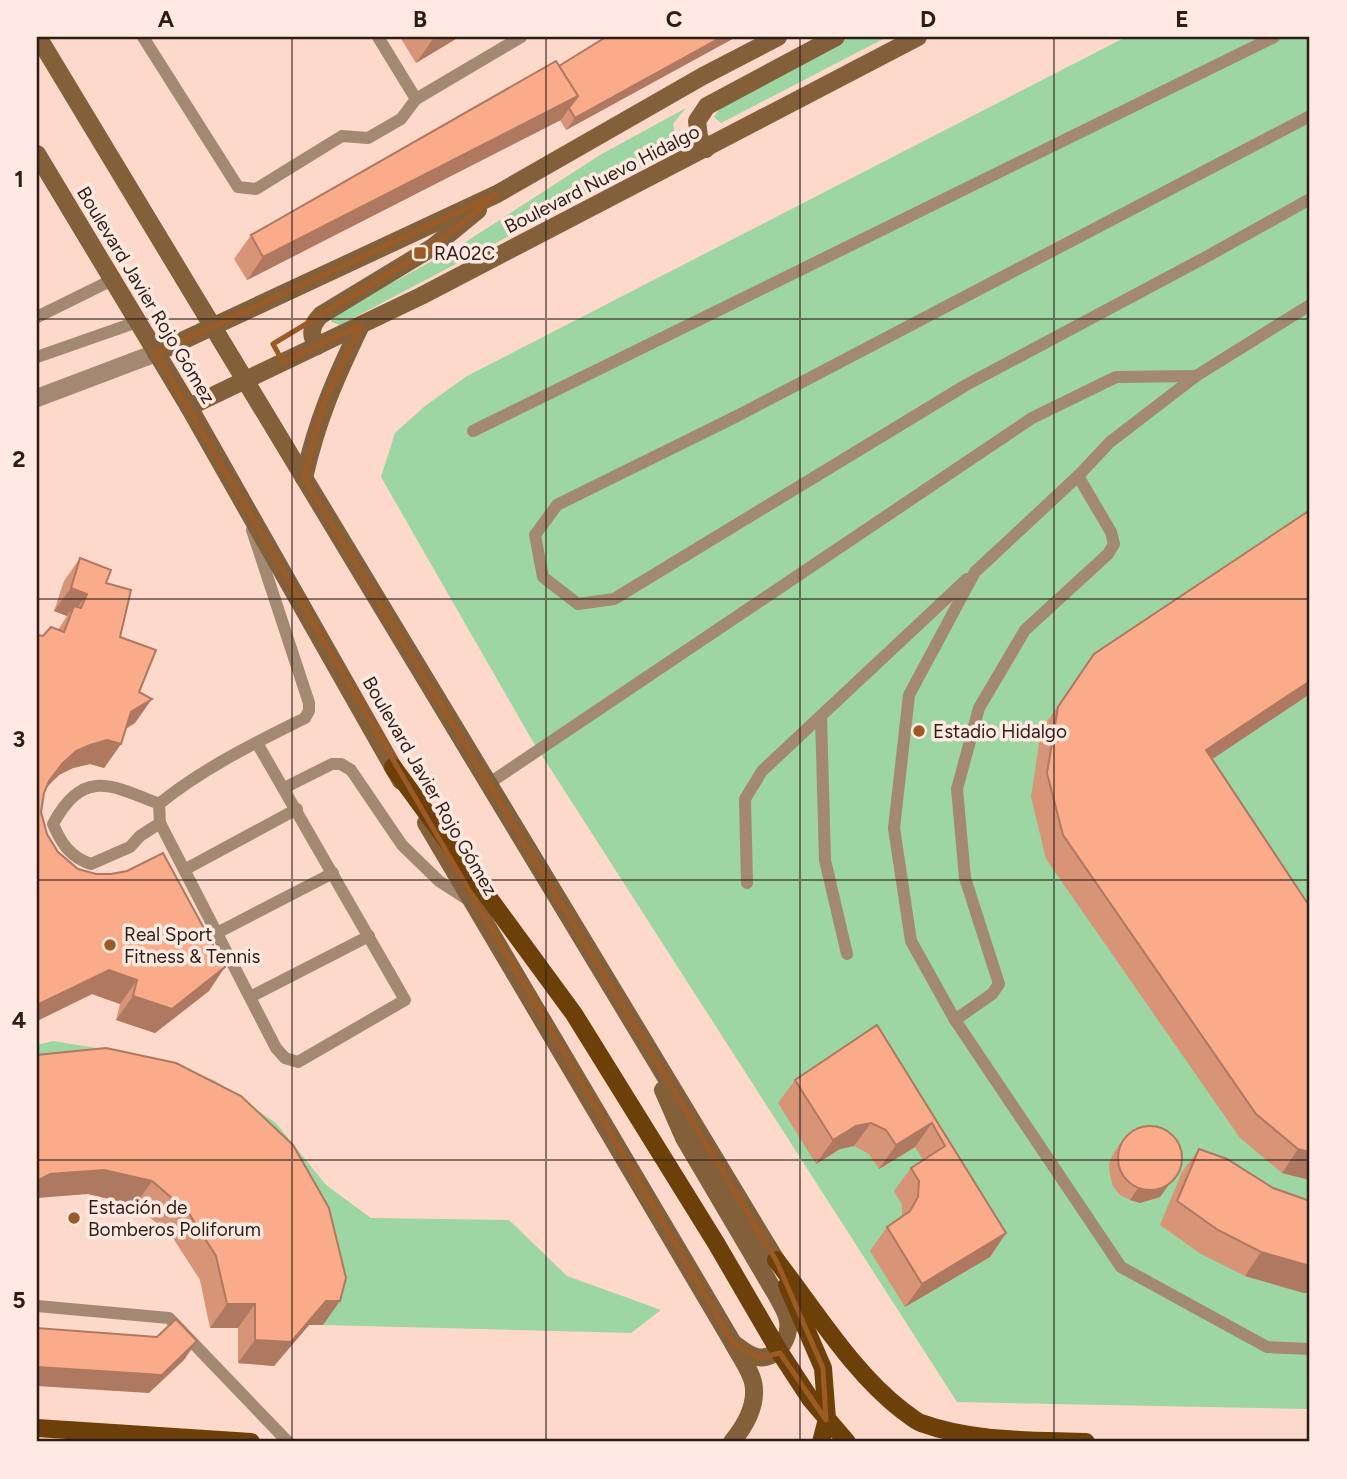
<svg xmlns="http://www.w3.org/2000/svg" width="1347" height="1479" font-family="Figtree,sans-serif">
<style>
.green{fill:#9dd5a3}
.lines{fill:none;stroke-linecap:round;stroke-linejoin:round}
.lane{stroke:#a38971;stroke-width:12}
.street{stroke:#a38971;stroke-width:18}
.secondary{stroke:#835f3a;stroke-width:18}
.primary{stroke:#6c4008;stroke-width:18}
.wall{fill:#d79477}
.shaded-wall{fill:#af7861}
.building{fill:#faac8a;stroke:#af7861;stroke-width:2}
.marked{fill:none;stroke:#9c5b25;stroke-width:5;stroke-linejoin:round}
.grid{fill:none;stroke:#2b1e19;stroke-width:2;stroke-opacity:0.55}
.poi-dot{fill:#9c5b25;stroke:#ffe9e1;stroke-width:2.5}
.labels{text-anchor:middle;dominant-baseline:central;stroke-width:7;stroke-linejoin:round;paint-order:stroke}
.street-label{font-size:19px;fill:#2b1e19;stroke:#ffe9e1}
.poi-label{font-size:19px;fill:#2b1e19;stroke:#ffe9e1;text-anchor:start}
.neatline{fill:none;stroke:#2b1e19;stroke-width:2.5}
.grid-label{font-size:23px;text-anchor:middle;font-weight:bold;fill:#2b1e19}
</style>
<rect width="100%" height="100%" fill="#fcd9ca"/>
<g class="green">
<polygon points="851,37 887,37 721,123 714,117 722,105"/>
<polygon points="1126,37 1310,37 1310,1409 957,1402 532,740 381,477 395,433 425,406 467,376"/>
<polygon points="686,108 673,124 678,147 340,325 331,322 334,314 458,247 600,155"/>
<polygon points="53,1041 127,1053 214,1080 276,1123 326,1185 371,1218 509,1220 567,1276 661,1310 631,1333 323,1325 330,1302 37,1077 37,1045"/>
</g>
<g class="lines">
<g class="lane">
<polyline points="143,37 238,187 256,189 342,136 368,138 401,119 416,99"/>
<polyline points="378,37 416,99 521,37"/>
<polyline points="1310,116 737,416 557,505 535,535 543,577 578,604 614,599 966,385 1206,257 1310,199"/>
<polyline points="1310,305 1196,376 1110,442 1078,476 975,572 909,695 894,828 911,941 955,1020 1121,1267 1267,1347 1310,1349"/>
<polyline points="37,317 112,280"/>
<polyline points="37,357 137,322"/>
<polyline points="473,431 1274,37"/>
<path d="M252,530L309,703V711L305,718C255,743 203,768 159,804L160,823L276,1048L285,1058L298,1062L405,1000L257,743"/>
<polyline points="821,716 825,860 847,954"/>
<polyline points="488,784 1032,418 1116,377 1196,376"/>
<polyline points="284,788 332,764 341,764 351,770 402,845 439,881 470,901"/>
<path d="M159,804C110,784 83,769 53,824C61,843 70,857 91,864L130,847L140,836L160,823"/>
<polyline points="184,870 297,809"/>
<polyline points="747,883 745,799 762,771 967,579"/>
<polyline points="217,933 333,873"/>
<polyline points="250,997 369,936"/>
<polyline points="955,1020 992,994 999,984 965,878 957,789 979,708 1025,630 1108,554 1114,544 1111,532 1078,476"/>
<polyline points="37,1306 169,1318 288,1442"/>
</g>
<polyline class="street" points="37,398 156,353"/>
<g class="secondary">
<polyline points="38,37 776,1260"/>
<polyline points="706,149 699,137 697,121 707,106 836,37"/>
<polyline points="37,154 189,407 401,781"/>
<path d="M317,346C309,334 311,325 321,315L433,247L478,210"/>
<polyline points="156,353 497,194 703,76 778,37"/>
<polyline points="189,407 421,296 918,37"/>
<path d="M304,478C317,420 335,379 361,325"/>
<path d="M426,823L733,1343C739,1355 750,1369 753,1382C758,1404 745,1426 732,1442"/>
<path d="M663,1090L684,1138L777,1296C781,1304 787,1313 788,1321C791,1339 775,1361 757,1357C747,1355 740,1348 733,1343"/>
</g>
<g class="primary">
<polyline points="393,767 574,1014 716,1243 779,1351 811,1400 847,1442"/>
<path d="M776,1260C815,1310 853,1373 903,1411C909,1415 915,1421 921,1423C973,1442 1032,1440 1086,1442"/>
<polyline points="787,1285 823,1368 827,1419 821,1442"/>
<polyline points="37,1428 251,1442"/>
</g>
</g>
<g class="wall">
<polygon points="400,37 459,37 416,63"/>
<polygon points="606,37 736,37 566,130 560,120 247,280 234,259 251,235 559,66"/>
<polygon points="80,558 106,583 120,637 139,692 135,723 126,729 121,744 104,768 90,764 73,768 59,775 46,787 44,793 41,812 47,834 58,852 209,991 155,1033 116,1020 120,1004 92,994 37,1021 43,636 58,630 67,616 54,611 64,581"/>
<polygon points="1094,654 1212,759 1310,1180 1282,1173 1240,1138 1046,859 1031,797 1041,730"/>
<polygon points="877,1025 1006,1233 990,1257 905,1307 870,1251 887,1227 902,1216 902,1205 894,1191 911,1168 923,1160 915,1147 879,1169 869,1154 854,1146 840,1149 816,1164 778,1103 795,1080"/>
<polygon points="37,1055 323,1325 309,1325 274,1366 238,1363 238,1328 210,1328 200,1280 171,1235 135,1205 88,1194"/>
<polygon points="1121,1142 1160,1197 1140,1203 1130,1200 1120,1195 1113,1186 1110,1176 1109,1164 1113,1154"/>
<polygon points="1199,1149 1273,1188 1310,1201 1310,1293 1304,1293 1245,1276 1201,1254 1160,1225 1182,1172"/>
</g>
<g class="shaded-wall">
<polygon points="436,37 459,37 416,63 433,39"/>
<polygon points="722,37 736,37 566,130 575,118"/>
<polygon points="578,96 561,120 247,280 263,257"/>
<polygon points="71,588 87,594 71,617 74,606 67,616 54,611"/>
<polygon points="1310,681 1310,694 1190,774 1206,750"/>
<polygon points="152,699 135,723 114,735 131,712"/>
<polygon points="107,740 121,744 104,768 90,764 73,768 59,775 46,788 49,781 62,764 76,751 90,745"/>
<polygon points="225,967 209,991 155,1033 116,1020 133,996"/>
<polygon points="109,970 137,980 120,1004 92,994 37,1021 37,1005"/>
<polygon points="871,1123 854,1146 840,1149 816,1164 833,1140 856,1126"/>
<polygon points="932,1123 915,1147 879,1169 896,1145"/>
<polygon points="1298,1149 1310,1152 1310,1180 1282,1173"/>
<polygon points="1181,1168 1160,1197 1140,1203 1130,1200 1138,1188"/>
<polygon points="104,1170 152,1181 135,1205 88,1194 37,1198 37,1181 50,1174"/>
<polygon points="1006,1233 990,1257 905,1307 922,1284"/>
<polygon points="1261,1252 1310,1266 1310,1293 1304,1293 1245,1276"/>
<polygon points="326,1301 340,1301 323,1325 309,1325 274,1366 238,1363 255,1340"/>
<polygon points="227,1304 255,1304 238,1328 210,1328"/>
<polygon points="197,1341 184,1360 149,1393 37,1386 37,1367"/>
</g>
<g class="building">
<polygon points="606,37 722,37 575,118 569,108 578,96 559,66"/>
<polygon points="556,61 578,96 263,257 251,235"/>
<polygon points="1310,510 1310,681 1206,750 1310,907 1310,1152 1298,1149 1256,1114 1063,835 1047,773 1058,707 1094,654"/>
<polygon points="80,558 111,570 106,583 131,590 120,637 156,650 139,692 152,699 131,712 121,744 107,740 90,745 76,751 62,764 49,781 44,793 41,812 47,834 58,852 78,869 96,874 111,874 127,871 163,853 225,967 172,1009 133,996 137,980 109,970 37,1005 37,635 43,636 51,627 64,632 74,606 81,608 87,594 71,588"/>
<polygon points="877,1025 1006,1233 922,1284 887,1227 910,1211 918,1197 919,1181 911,1168 945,1146 932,1123 896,1145 886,1130 871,1123 856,1126 833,1140 795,1080"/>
<polygon points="106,1048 176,1063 241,1096 293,1145 329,1208 346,1278 340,1301 326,1301 291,1342 255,1340 255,1304 227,1304 216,1256 188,1212 152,1181 104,1170 50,1174 37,1181 37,1055"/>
<circle cx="1150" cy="1158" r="32"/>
<polygon points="1199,1149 1227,1159 1273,1188 1310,1201 1310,1266 1261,1252 1218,1230 1177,1201"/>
<polygon points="176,1319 197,1341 162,1375 37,1367 37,1328 157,1337"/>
</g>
<path class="marked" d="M497,194L433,247L273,344L283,362L361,325L324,403L304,478L776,1260L823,1368L826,1420L780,1353L759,1358L733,1343L156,353Z"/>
<path class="grid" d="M292,37V1442M546,37V1442M800,37V1442M1054,37V1442M37,319H1310M37,599H1310M37,880H1310M37,1160H1310"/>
<g class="poi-dot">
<rect x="413" y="246" width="14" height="14" rx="3.5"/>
<circle cx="919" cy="731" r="7"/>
<circle cx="110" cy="945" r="7"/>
<circle cx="74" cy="1218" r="7"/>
</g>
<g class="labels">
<g class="street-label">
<text transform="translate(602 179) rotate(-27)">Boulevard Nuevo Hidalgo</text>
<text transform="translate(146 295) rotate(59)">Boulevard Javier Rojo Gómez</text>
<text transform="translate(430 786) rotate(60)">Boulevard Javier Rojo Gómez</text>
</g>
<g class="poi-label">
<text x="434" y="253">RA02C</text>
<text x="933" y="731">Estadio Hidalgo</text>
<text x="124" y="934">Real Sport<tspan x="124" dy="22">Fitness &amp; Tennis</tspan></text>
<text x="88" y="1207">Estación de<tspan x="88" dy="22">Bomberos Poliforum</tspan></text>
</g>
</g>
<rect width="1347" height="1479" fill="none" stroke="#ffe9e1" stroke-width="77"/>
<rect x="38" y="38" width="1270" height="1402" class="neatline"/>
<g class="grid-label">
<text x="166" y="27">A</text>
<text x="420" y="27">B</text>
<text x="674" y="27">C</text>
<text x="928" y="27">D</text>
<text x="1182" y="27">E</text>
<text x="19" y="187">1</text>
<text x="19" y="467">2</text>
<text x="19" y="747">3</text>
<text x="19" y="1028">4</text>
<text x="19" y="1308">5</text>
</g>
</svg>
